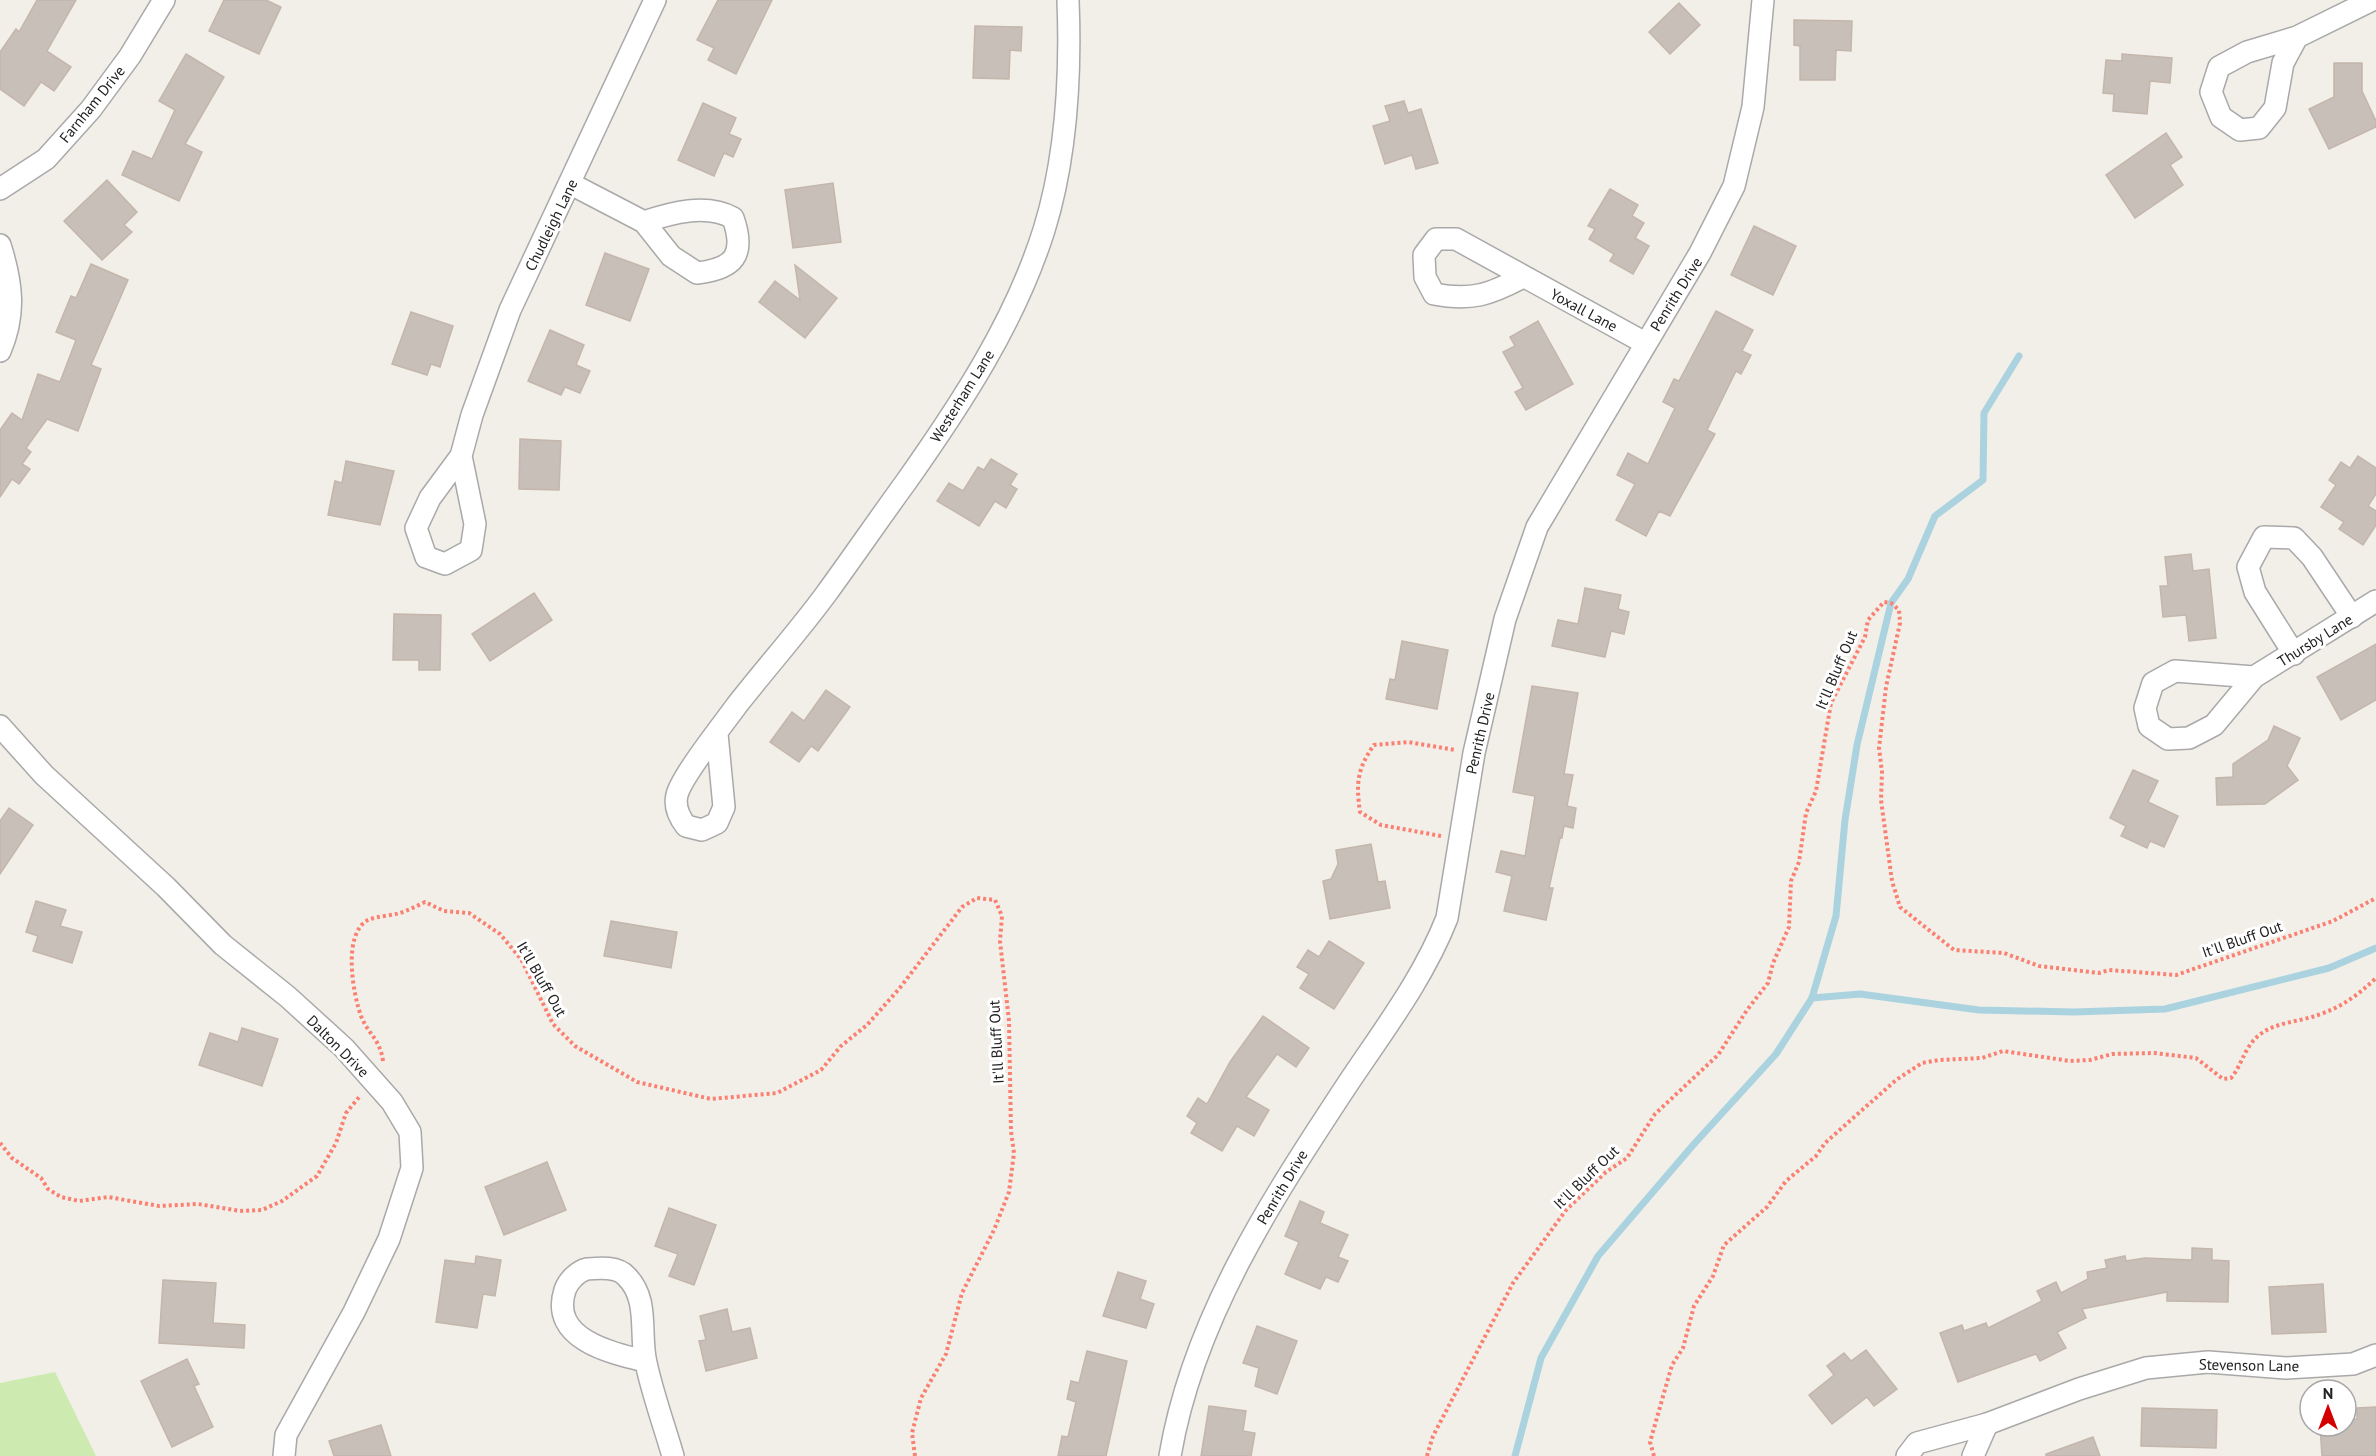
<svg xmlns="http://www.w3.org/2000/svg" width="2376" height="1456" font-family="'PT Sans',sans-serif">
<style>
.grass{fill:#cdebb0}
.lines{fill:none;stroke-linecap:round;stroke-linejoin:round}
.stream{stroke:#aad3df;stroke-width:7}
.building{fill:#c7bfb8;stroke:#c4b6ab;stroke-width:1.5}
.street-casing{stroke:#a9a9a9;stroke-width:24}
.path{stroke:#fa8072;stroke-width:4;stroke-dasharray:3 3;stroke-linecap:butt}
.street{stroke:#fff;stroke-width:21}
.labels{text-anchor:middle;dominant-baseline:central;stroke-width:6;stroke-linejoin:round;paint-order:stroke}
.street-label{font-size:15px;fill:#222;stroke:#fff}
</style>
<rect width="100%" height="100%" fill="#f2efe9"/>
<polygon class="grass" points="55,1372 96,1456 0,1456 0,1383"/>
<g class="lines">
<g class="stream">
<polyline points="1812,998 1860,994 1979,1010 2074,1012 2165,1009 2329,968 2376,948"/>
<polyline points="1515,1456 1541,1358 1598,1256 1694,1144 1776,1054 1812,998 1836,916 1845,820 1857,745 1891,603 1908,579 1935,516 1983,480 1984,413 2019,356"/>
</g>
</g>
<g class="building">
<polygon points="37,0 76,0 47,51 71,67 54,91 41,82 24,106 0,89 0,52 16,29 19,32"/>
<polygon points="224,0 266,0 281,7 259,54 209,31"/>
<polygon points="718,0 772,0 736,74 708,60 714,48 697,40"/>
<polygon points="1679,3 1700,25 1670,54 1649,32"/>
<polygon points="1794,20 1852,21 1851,51 1836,50 1835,80 1800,80 1800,46 1794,45"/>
<polygon points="975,26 1022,27 1021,51 1010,50 1009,79 973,78"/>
<polygon points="186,54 224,77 185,144 202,152 179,201 122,175 133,151 152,159 175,110 159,101"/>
<polygon points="2122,54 2172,58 2170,83 2150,81 2147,114 2113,111 2114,94 2103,93 2106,60 2122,61"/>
<polygon points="2334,63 2362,63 2362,91 2376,121 2376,127 2329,149 2309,109 2334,97"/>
<polygon points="1404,101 1408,113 1421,109 1438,163 1416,169 1412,155 1385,164 1373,126 1390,121 1385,106"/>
<polygon points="703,103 736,118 729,134 741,139 733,157 724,153 714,176 678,160"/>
<polygon points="2166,133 2182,157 2170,165 2183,185 2135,218 2106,175"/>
<polygon points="107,180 137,212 124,225 132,232 102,260 64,221"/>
<polygon points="833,183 841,242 793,248 785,190"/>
<polygon points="1610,189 1638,205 1632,216 1644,223 1635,238 1649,246 1633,274 1610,261 1614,254 1589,239 1595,229 1588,226"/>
<polygon points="1754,226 1796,246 1773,295 1731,275"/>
<polygon points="605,253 649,269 630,321 586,305"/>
<polygon points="91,264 128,280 91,365 101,369 78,431 47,419 26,448 31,452 22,464 30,469 19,484 12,479 0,497 0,430 12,413 22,420 38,374 60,382 76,340 56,332 71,296 76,298"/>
<polygon points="795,265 837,298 805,338 759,302 775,281 800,300"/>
<polygon points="1716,311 1753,330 1742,351 1751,355 1741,374 1736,371 1707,430 1715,434 1670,516 1659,511 1646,536 1616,520 1635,484 1617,475 1628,453 1648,464 1675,408 1663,402 1674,379 1679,381"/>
<polygon points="411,312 453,326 440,367 431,364 427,375 392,364"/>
<polygon points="1538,321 1573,384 1526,410 1515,392 1523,388 1503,352 1515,346 1510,337"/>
<polygon points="550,330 584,345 576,365 590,371 580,393 565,387 561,395 528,381"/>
<polygon points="520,439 561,441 559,490 519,489"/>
<polygon points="2358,456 2376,468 2376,494 2368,506 2376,511 2376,525 2363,545 2339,529 2344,522 2321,507 2336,485 2329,480 2341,462 2350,468"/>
<polygon points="991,459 1017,474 1010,485 1017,489 1006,508 995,501 979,526 937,501 949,483 963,491 978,467 984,470"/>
<polygon points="346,461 394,471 380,525 328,515 335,481 342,483"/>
<polygon points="2191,554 2193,571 2209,569 2216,638 2189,641 2186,615 2163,617 2160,586 2168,586 2165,557"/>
<polygon points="1585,588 1621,595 1618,609 1629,612 1624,634 1611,631 1605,657 1552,646 1558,620 1578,624"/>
<polygon points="534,593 552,620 490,661 472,634"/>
<polygon points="394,614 441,615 440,670 419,670 419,660 393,660"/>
<polygon points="1402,641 1448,650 1437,709 1386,699 1390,679 1395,680"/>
<polygon points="2376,644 2376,700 2341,720 2317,677"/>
<polygon points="1532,686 1578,693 1564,774 1573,775 1567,806 1576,808 1573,828 1564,826 1562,838 1560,838 1549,888 1553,888 1546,920 1504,911 1512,876 1496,872 1501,851 1525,856 1535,796 1513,792"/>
<polygon points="826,690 850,707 818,751 811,746 799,762 770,742 792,712 804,721"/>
<polygon points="2274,726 2300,738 2287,766 2298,780 2265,804 2217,805 2216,778 2233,777 2233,764 2268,740"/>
<polygon points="2133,770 2158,781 2148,802 2178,816 2164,847 2150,841 2147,848 2121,836 2126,826 2110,818"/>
<polygon points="9,808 33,825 0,874 0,821"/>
<polygon points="1371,844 1378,882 1385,881 1390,908 1330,919 1323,881 1331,879 1338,864 1336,850"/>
<polygon points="36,901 66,910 60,926 82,932 72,963 33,951 38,936 26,932"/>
<polygon points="611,921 677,932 671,968 604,956"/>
<polygon points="1329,941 1364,963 1334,1009 1300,988 1309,974 1297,967 1308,950 1319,957"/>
<polygon points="1263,1016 1309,1048 1296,1067 1277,1054 1246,1097 1269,1110 1254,1136 1237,1126 1222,1151 1191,1133 1197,1123 1187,1116 1198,1098 1207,1104 1230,1062"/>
<polygon points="242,1028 278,1039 262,1086 199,1065 210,1033 238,1042"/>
<polygon points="547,1162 566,1210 504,1235 485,1187"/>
<polygon points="1300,1201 1324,1212 1320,1223 1348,1235 1338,1257 1348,1261 1338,1282 1326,1277 1320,1289 1285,1274 1299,1242 1285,1236"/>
<polygon points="669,1208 716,1225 694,1285 669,1276 678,1254 655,1246"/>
<polygon points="2192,1248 2212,1249 2212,1260 2229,1261 2228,1302 2167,1301 2167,1292 2082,1309 2086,1318 2057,1332 2066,1348 2040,1361 2036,1354 1958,1382 1940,1333 1962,1325 1964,1331 1986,1323 1988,1328 2042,1301 2037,1291 2056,1282 2061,1293 2088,1279 2087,1272 2107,1268 2105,1260 2125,1256 2126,1261 2145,1258 2192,1260"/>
<polygon points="476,1256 501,1260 495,1296 483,1294 477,1328 436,1322 445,1260 475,1264"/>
<polygon points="1118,1272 1146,1281 1140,1299 1154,1304 1146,1328 1103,1316"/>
<polygon points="163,1280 216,1283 213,1323 245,1325 244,1348 159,1343"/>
<polygon points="2323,1284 2326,1332 2272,1334 2269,1287"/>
<polygon points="727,1309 732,1332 750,1328 757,1358 706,1371 699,1341 706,1340 700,1316"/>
<polygon points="1257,1326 1297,1341 1277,1394 1255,1386 1259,1368 1243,1363"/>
<polygon points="1866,1350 1897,1389 1874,1406 1867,1397 1832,1424 1809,1395 1834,1375 1827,1366 1844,1353 1851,1361"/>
<polygon points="1087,1351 1127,1361 1106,1456 1058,1456 1062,1436 1068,1437 1076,1402 1067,1399 1071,1381 1079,1383"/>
<polygon points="187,1359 199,1384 194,1386 213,1427 172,1447 141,1381"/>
<polygon points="1209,1406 1246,1411 1243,1431 1255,1433 1251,1456 1201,1456"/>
<polygon points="2376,1407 2376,1456 2322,1456 2320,1426 2346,1426 2346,1420 2357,1419 2357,1408"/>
<polygon points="2142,1408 2217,1410 2216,1448 2141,1446"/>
<polygon points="381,1425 391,1456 334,1456 329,1441"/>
<polygon points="2093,1437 2100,1456 2046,1456 2046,1454"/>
</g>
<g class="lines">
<defs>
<g id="street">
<polyline points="2297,37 2283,63 2275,108 2259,128 2240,130 2221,117 2211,92 2219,67 2247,52 2297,37 2372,0"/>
<path d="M571,184L644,222L671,256L697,273C734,269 746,255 733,218C706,203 671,213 644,222"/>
<polyline points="0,189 46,159 91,109 130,56 164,0"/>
<path d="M0,245C12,283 16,314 0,351"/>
<path d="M1523,277C1489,295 1471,301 1434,294L1425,277L1424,255L1436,239H1456L1645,343"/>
<polyline points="461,456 475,524 471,550 445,564 426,557 416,528 430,498 461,456 472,415 510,310 655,0"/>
<polyline points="2294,654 2255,592 2248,567 2264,537 2294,538 2312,557 2352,617"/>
<polyline points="2254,677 2175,671 2153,683 2145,708 2149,726 2168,739 2189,738 2214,725 2254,677 2376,601"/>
<polyline points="0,726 44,775 166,887 223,945 288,997 344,1048 392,1102 410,1132 412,1168 389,1239 354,1312 286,1435 284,1456"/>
<path d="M717,734L724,807L717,823L702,830L686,826C679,817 674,807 677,795C681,777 724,723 737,705C766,668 798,632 826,594C853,557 879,519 906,482C961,404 1015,322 1044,230C1067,156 1071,76 1068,0"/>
<path d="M645,1361C611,1353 549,1339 565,1290C568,1281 578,1271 587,1269C599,1268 617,1266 626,1276C650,1299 639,1334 646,1363C653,1395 664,1425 673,1456"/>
<path d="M1170,1456C1193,1319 1272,1199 1347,1085C1383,1031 1423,979 1447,918L1474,753L1505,619L1537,527L1700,253L1734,186L1753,107L1763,0"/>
<polyline points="1907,1456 1917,1443 1987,1424 2079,1389 2146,1368 2208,1362 2286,1368 2353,1364 2376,1355"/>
<polyline points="1973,1456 1987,1424"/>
</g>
</defs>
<use href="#street" class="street-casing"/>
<g class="path">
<path d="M1441,836L1381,825L1360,812C1356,783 1357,769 1374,745L1408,742L1455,750"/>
<path d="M383,1061C380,1039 368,1034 361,1016C353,994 342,934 368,920C377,916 390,916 400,913C409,910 417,906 425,902L444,911L469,913L500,934L521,959L553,1024L575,1046L637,1082L711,1099L777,1093L821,1070L841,1046L867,1025L899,989L962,907L977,898L995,900L1002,916L1000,941L1009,1021L1011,1131L1014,1153L1009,1192L994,1230L962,1293L946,1354L921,1398L912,1433L915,1456"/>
<polyline points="0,1143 12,1158 41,1178 48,1189 61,1197 79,1201 108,1197 159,1206 198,1204 240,1211 262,1210 282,1201 317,1176 336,1143 346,1113 360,1096"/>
<polyline points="1427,1456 1433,1436 1513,1283 1566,1210 1606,1172 1627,1158 1655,1114 1718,1055 1747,1010 1768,983 1773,963 1789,927 1791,881 1799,862 1806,813 1816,791 1831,703 1865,637 1868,620 1884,602 1891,603 1899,610 1900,623 1886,687 1879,748 1882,772 1881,800 1892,881 1900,907 1954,950 2004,953 2039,966 2099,973 2109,970 2176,975 2333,921 2376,898"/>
<path d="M1654,1456L1650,1442L1672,1365L1683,1348L1694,1306L1713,1276L1724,1245L1767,1207L1786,1181L1816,1156L1825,1143L1896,1080L1922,1063L1939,1060L1982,1058L2003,1051L2070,1061L2090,1060L2112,1054L2154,1053L2196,1058L2223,1079L2231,1078C2242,1065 2244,1048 2258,1036C2274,1022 2299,1022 2318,1015C2342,1007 2358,995 2376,978"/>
</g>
<use href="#street" class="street"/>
</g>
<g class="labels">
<g class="street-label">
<text transform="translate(92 104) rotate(-51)">Farnham Drive</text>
<text transform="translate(551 225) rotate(-64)">Chudleigh Lane</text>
<text transform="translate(1676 294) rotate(-58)">Penrith Drive</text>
<text transform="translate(1584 310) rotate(28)">Yoxall Lane</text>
<text transform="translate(962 396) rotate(-58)">Westerham Lane</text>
<text transform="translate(2315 640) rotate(-32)">Thursby Lane</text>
<text transform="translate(1836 670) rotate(-67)">It'll Bluff Out</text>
<text transform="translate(1480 733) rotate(-77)">Penrith Drive</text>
<text transform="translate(2242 939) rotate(-19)">It'll Bluff Out</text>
<text transform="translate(542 979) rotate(60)">It'll Bluff Out</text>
<text transform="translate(996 1042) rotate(-93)">It'll Bluff Out</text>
<text transform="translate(338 1046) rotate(45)">Dalton Drive</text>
<text transform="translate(1586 1177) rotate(-44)">It'll Bluff Out</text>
<text transform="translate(1282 1187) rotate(-59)">Penrith Drive</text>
<text transform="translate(2249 1365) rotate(1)">Stevenson Lane</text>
</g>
</g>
<g transform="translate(2328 1408)"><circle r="28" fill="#ffffff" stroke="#a7a7a7" stroke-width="1.5"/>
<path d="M0-4.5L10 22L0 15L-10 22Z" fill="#d40000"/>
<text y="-9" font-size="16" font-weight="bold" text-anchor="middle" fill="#222222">N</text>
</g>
</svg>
